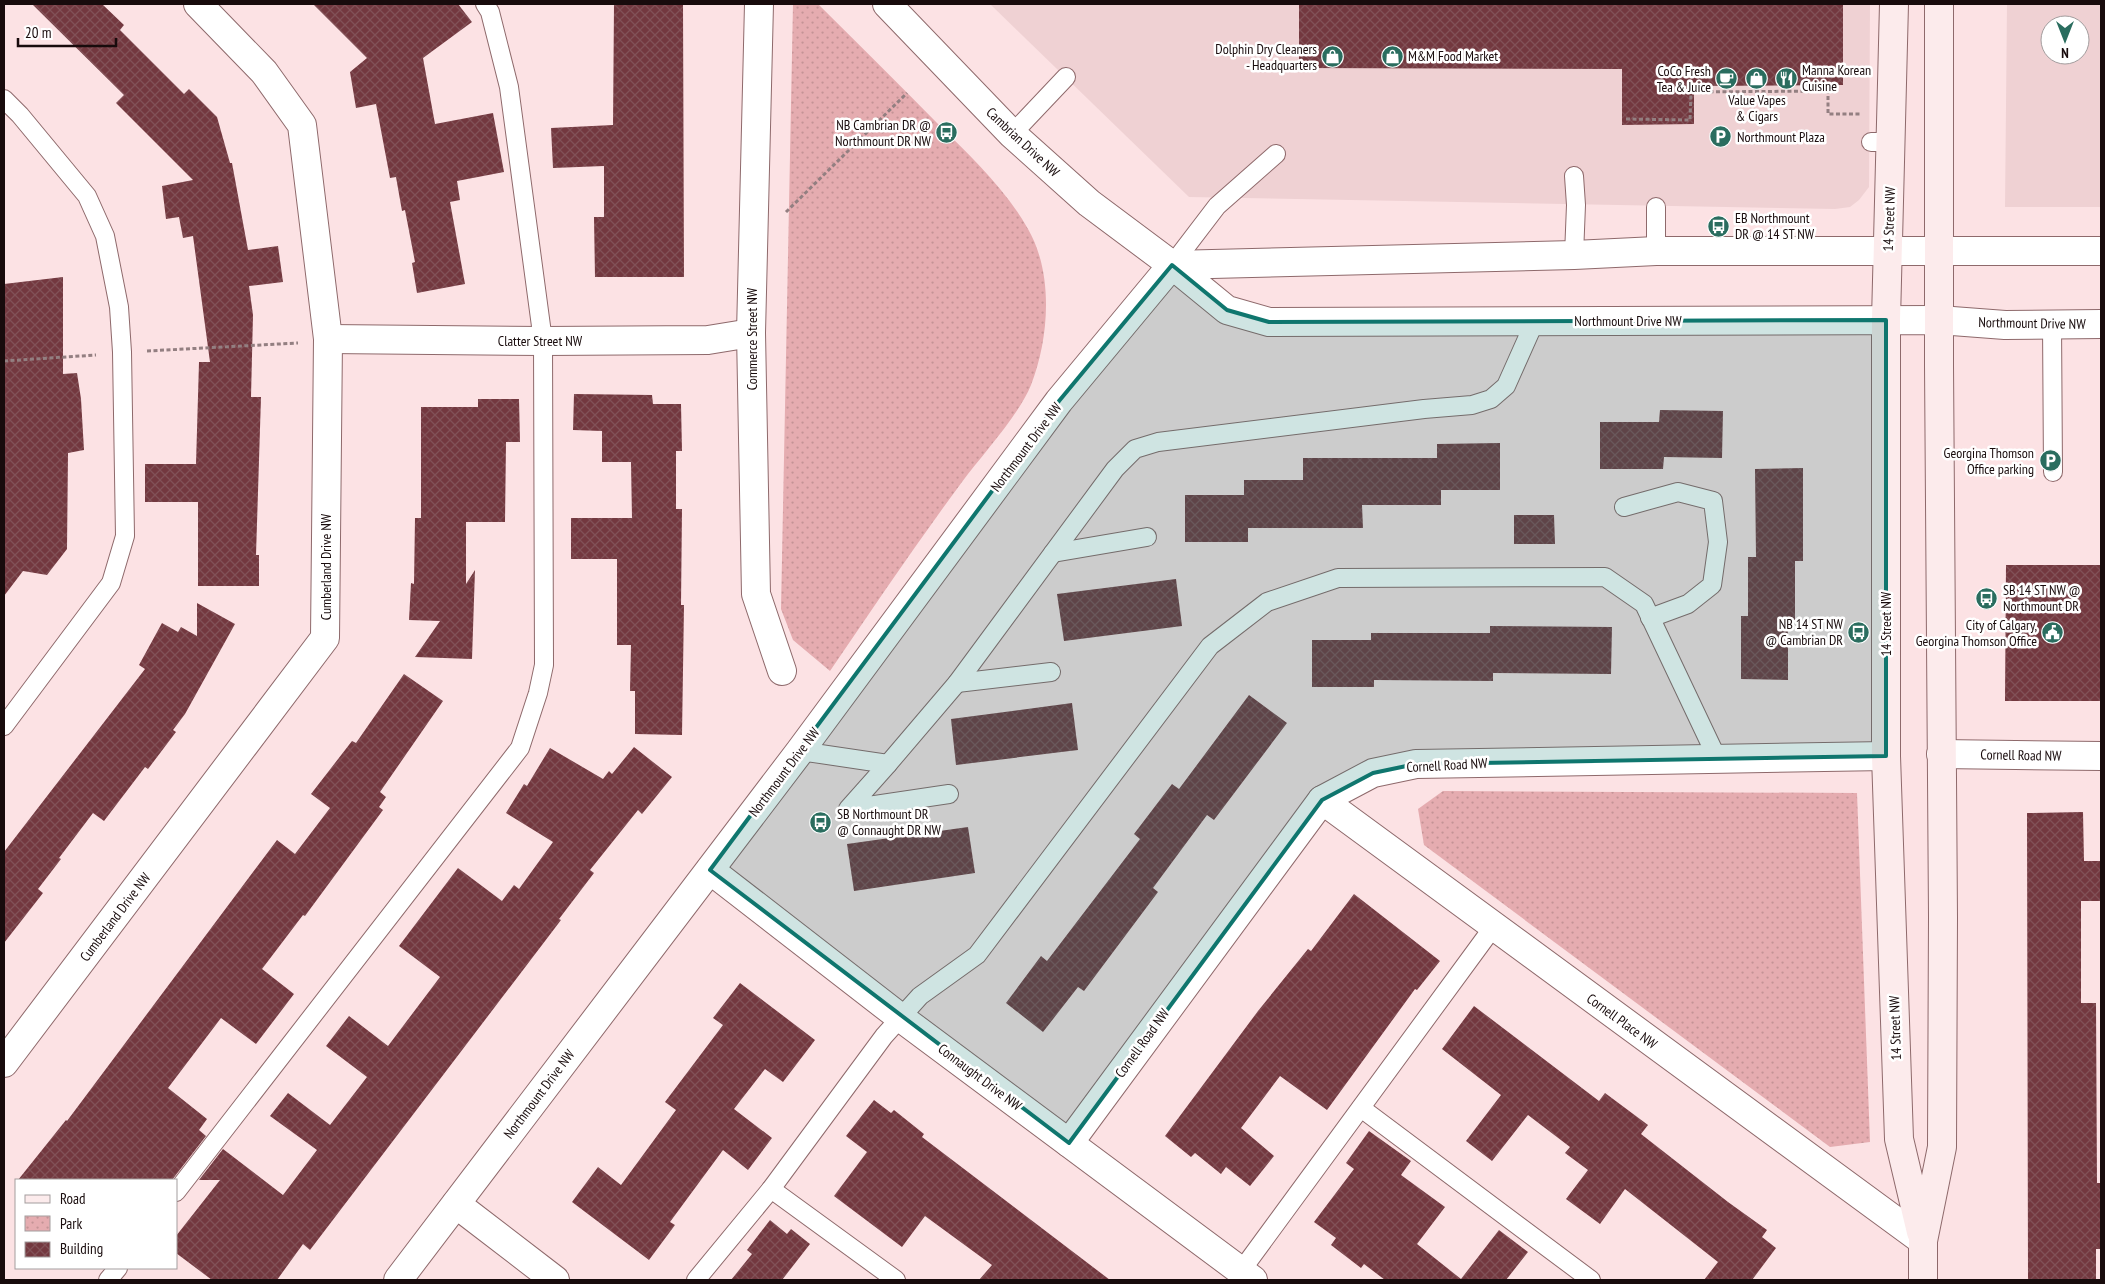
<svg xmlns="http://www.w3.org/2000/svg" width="2105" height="1284" font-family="'PT Sans Narrow',sans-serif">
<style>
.built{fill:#efd1d3;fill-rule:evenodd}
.park{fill:url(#park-dots)}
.building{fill:url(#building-cross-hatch)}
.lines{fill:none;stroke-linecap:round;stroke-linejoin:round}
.service-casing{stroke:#8e696b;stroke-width:20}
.minor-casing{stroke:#8e696b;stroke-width:30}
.tertiary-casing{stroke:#8e696b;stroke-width:30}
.secondary-casing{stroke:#8e696b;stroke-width:30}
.path{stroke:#937f81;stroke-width:3;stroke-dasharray:4 2.5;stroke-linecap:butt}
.service{stroke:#fff;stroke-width:18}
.minor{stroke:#fff;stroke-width:28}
.tertiary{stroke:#fff;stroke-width:28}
.secondary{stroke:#fcebec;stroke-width:28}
.marked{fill:#0f766e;fill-opacity:0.2;stroke:#0f766e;stroke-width:4;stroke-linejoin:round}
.labels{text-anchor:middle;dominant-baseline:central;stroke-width:5;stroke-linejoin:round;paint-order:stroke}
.poi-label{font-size:14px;fill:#180b0c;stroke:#fff;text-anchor:end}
.street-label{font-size:14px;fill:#180b0c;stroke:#fff}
</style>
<defs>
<pattern id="park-dots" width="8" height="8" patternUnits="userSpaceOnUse" patternTransform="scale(1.25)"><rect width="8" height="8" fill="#e5acb0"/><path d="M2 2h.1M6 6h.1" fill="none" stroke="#c49396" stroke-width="1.8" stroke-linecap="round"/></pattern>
<pattern id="building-cross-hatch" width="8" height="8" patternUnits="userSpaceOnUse" patternTransform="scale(1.25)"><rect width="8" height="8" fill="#73383f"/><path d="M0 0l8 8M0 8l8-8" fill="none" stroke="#815157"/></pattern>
</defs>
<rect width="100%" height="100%" fill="#fce2e4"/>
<g class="built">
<polygon points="990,4 1870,4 1869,187 1859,200 1850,207 1835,209 1189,197"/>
<path d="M2007,4H2101V207H2005ZM2050,25H2080V55H2050Z"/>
</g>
<g class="park">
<path d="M793,4H818C858,44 898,83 937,123C970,156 1005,188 1028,229C1054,274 1049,339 1031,385C1019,415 982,455 962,482C916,544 873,608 830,671L793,640L781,609Z"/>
<polygon points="1443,791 1857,793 1870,1142 1830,1147 1424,845 1418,809"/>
</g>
<g class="building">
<polygon points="32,4 102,4 124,25 120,30 184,94 189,89 217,117 230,163 232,163 248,250 278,246 283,282 249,286 253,315 251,397 261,397 256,555 259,555 259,586 198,586 198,502 145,502 145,464 196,464 199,362 210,362 193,236 183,238 179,217 166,219 162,186 193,180 116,103 124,95"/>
<polygon points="313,4 458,4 472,22 423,58 435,124 493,113 504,172 457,181 460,200 450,202 465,284 417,293 412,263 415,262 405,210 402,211 396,177 390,178 376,104 356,108 350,72 367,58"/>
<polygon points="614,4 683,4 684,277 595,277 594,217 604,217 604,166 553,168 551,128 613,125"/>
<polygon points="1299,4 1843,4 1843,85 1694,86 1694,124 1622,125 1622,69 1299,68"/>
<polygon points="63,277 63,374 77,373 81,399 84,450 68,453 67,549 47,575 23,571 4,596 4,284"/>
<polygon points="574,394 652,395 653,404 681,404 682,451 676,451 676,509 682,509 681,605 684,605 682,735 635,734 635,691 630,691 631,645 617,645 617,559 571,559 571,518 632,518 631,462 602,462 602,431 573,430"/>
<polygon points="478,399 519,399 520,442 506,442 505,522 466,522 466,584 475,570 472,659 415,657 440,621 409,620 411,583 414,584 415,518 421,518 421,407 478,407"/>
<polygon points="1660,410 1723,411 1722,458 1664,457 1663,469 1600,469 1600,422 1659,422"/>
<polygon points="1500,443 1500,490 1441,490 1441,505 1362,505 1363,528 1248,528 1248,542 1185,542 1185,495 1244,495 1244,480 1303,480 1303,458 1437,458 1437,444"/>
<polygon points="1803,468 1803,561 1795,561 1795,620 1788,620 1788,680 1741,679 1741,616 1748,616 1748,557 1756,557 1755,469"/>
<polygon points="1514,515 1554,515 1555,544 1514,544"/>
<polygon points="2006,565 2101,565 2101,701 2005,701"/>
<polygon points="1176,579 1182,626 1064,641 1057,594"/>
<polygon points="197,603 235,624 185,714 173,730 176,732 148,769 145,767 104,821 93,813 59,858 61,859 38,889 43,893 4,943 4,852 145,669 139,665 162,623 178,632 181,627 197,636"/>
<polygon points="1490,626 1612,627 1611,674 1493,673 1493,681 1374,680 1374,687 1312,687 1312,640 1371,640 1371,633 1490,633"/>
<polygon points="404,674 443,701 380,792 386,797 379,807 383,810 305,916 303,915 262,969 294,994 256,1044 221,1018 168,1088 207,1119 199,1130 206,1136 172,1180 18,1180 66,1120 67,1121 277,840 295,854 330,808 311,794 352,741 356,743"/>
<polygon points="1249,695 1287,723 1214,820 1207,815 1153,888 1158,892 1084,991 1078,987 1043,1032 1006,1003 1041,956 1047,961 1140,839 1134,834 1172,784 1179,789"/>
<polygon points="1072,703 1078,750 956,765 951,719"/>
<polygon points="634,747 672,777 642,814 638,810 590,870 594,873 559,919 561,920 310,1250 303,1244 277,1280 212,1280 176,1253 176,1236 220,1180 199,1180 223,1149 283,1195 317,1150 270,1116 288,1093 330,1125 367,1077 326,1046 349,1016 388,1046 440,977 399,946 458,868 502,901 514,885 519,889 553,842 506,813 524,784 527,786 550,748 603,779 609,771 612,774"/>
<polygon points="2083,812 2084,861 2101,861 2101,901 2081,901 2081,1003 2096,1003 2097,1183 2101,1183 2101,1249 2096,1249 2096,1280 2028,1280 2027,813"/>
<polygon points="968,827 975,873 854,891 847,844"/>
<polygon points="1354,894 1440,961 1417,990 1415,989 1327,1110 1280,1076 1241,1128 1274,1156 1250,1186 1226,1167 1221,1174 1195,1153 1191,1157 1165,1136 1258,1011 1308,949 1311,951"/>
<polygon points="740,983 815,1040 783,1082 765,1069 734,1109 772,1138 748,1170 723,1150 670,1222 675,1225 649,1260 572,1202 598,1167 621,1185 676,1110 665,1102 723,1025 713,1018"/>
<polygon points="1474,1006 1599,1101 1605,1093 1648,1125 1641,1134 1728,1202 1767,1230 1762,1237 1776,1248 1752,1280 1704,1280 1718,1262 1625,1189 1600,1224 1566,1199 1588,1170 1565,1153 1570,1147 1528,1115 1492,1161 1466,1141 1501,1095 1442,1049"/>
<polygon points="874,1100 891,1113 894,1110 924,1134 922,1137 1110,1280 979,1280 992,1265 925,1216 902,1247 834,1196 867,1152 846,1136"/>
<polygon points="1369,1131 1411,1161 1401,1175 1445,1207 1417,1244 1461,1279 1499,1230 1528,1252 1506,1280 1385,1280 1364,1264 1361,1268 1331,1245 1336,1238 1314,1222 1354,1169 1346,1163"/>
<polygon points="770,1220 787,1234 791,1229 810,1244 782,1280 731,1280 752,1254 747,1250"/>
</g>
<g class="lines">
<defs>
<g id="service">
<polyline points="4,99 20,115 87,196 105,236 119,307 122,352 125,536 111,583 4,726"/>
<polyline points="1012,134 1066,77"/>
<polyline points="1871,142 1891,142"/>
<polyline points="1574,176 1576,205 1574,255"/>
<polyline points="1656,207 1656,251"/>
<polyline points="1172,265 1217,206 1276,154"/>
<polyline points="2052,323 2053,472"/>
<polyline points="1624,507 1678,492 1713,501 1718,542 1712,585 1688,604 1650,618"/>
<polyline points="1053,553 1147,537"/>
<polyline points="957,683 1051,672"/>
<polyline points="800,751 888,764 957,683 1115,469 1135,449 1158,442 1424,409 1472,405 1491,399 1506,386 1535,321"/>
<polyline points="888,764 848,809 949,794"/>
<polyline points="1361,1108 1591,1280"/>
<polyline points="771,1189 896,1280"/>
<polyline points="176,1192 520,748 538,693 544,665 543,341 509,87 490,12 485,4"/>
<polyline points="1241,1271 1494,926"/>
<polyline points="108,1280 118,1268"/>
<polyline points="696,1280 771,1189 884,1036 920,996 977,955 1210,646 1267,602 1338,578 1605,577 1644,604 1717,758"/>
</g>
<g id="minor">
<polyline points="759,4 751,333 756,594 782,671"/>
<polyline points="328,339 543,341 708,340 751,333"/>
<polyline points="1941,754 2101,756"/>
<polyline points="1322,800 1923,1241"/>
<polyline points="710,870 901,1018 1253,1280"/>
<polyline points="4,1063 325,638 328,339 302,125 264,72 198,4"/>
<polyline points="1069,1143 1322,800 1373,773 1416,764 1886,756"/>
<polyline points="456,1204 555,1280"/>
</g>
<g id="tertiary">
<polyline points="887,4 1012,134 1089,203 1172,265 1227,310 1269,322 1939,320 2005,325 2101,324"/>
<polyline points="398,1280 800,751 1059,401 1172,265 1574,255 1656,251 2101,251"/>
</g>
<g id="secondary">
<polyline points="1894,4 1886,320 1886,756 1899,1139 1921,1232"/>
<polyline points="1923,1280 1923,1241 1942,1147 1943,917 1939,365 1939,4"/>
</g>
</defs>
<use href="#service" class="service-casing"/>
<use href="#minor" class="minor-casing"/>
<use href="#tertiary" class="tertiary-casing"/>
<use href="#secondary" class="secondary-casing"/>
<g class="path">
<polyline points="1626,119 1690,120 1691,92 1828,91 1828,114 1860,114"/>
<polyline points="786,212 907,93"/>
<polyline points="147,351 298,343"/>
<polyline points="4,361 96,355"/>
</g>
<use href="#service" class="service"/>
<use href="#minor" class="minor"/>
<use href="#tertiary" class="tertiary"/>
<use href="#secondary" class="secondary"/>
</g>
<path class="marked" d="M1172,265L1227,310L1269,322L1886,320V756L1416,764L1373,773L1322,800L1069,1143L710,870L1059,401Z"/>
<defs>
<symbol id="shop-disc" viewBox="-11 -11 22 22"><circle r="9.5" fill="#2a6d5f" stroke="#fff"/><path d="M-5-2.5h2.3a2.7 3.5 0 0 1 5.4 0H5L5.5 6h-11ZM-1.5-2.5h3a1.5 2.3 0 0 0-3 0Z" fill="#fff"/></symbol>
<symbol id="restaurant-disc" viewBox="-11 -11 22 22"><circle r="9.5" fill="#2a6d5f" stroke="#fff"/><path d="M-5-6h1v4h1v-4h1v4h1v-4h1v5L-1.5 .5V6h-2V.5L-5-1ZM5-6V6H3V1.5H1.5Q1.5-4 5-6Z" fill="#fff"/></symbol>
<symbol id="cafe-disc" viewBox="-11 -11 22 22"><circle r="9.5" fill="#2a6d5f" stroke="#fff"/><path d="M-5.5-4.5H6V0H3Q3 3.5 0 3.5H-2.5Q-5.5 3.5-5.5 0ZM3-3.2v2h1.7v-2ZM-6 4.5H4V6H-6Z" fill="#fff"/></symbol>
<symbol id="bus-disc" viewBox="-11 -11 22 22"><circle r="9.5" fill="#2a6d5f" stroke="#fff"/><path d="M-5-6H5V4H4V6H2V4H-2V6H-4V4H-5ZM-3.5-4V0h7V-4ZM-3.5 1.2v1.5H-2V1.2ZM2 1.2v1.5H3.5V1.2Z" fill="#fff"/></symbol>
<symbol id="parking-disc" viewBox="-11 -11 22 22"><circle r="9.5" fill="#2a6d5f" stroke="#fff"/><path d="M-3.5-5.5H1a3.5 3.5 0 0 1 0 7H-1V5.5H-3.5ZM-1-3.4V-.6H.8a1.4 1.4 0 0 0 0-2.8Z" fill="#fff"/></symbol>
<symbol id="civic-disc" viewBox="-11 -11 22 22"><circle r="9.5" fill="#2a6d5f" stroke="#fff"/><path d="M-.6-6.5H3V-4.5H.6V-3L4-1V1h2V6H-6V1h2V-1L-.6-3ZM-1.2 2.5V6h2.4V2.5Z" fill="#fff"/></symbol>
</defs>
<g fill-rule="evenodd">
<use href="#shop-disc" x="1380" y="44" width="25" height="25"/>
<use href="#shop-disc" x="1320" y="44" width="25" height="25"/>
<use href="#shop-disc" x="1744" y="66" width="25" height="25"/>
<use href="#restaurant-disc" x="1774" y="66" width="25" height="25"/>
<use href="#cafe-disc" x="1714" y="66" width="25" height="25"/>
<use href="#bus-disc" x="934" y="120" width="25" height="25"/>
<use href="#parking-disc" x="1708" y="124" width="25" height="25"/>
<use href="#bus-disc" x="1706" y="214" width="25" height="25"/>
<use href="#parking-disc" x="2038" y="448" width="25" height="25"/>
<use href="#bus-disc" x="1974" y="586" width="25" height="25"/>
<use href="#bus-disc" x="1846" y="620" width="25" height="25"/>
<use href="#civic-disc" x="2040" y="620" width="25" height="25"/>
<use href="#bus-disc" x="808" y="810" width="25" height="25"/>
</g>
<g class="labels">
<g class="poi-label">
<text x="1317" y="49">Dolphin Dry Cleaners<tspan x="1317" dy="16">- Headquarters</tspan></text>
<text x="1408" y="56" text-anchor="start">M&amp;M Food Market</text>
<text x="1802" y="70" text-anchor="start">Manna Korean<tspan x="1802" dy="16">Cuisine</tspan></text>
<text x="1711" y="71">CoCo Fresh<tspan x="1711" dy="16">Tea &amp; Juice</tspan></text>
<text x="1757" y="100" text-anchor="middle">Value Vapes<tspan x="1757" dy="16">&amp; Cigars</tspan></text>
<text x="931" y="125">NB Cambrian DR @<tspan x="931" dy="16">Northmount DR NW</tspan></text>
<text x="1737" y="137" text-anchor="start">Northmount Plaza</text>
<text x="1735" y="218" text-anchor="start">EB Northmount<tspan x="1735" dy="16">DR @ 14 ST NW</tspan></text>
<text x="2034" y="453">Georgina Thomson<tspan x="2034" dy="16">Office parking</tspan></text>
<text x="2003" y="590" text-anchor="start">SB 14 ST NW @<tspan x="2003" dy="16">Northmount DR</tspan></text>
<text x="1843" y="624">NB 14 ST NW<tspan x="1843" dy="16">@ Cambrian DR</tspan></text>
<text x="2037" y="625">City of Calgary,<tspan x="2037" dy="16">Georgina Thomson Office</tspan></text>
<text x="837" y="814" text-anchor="start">SB Northmount DR<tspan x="837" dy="16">@ Connaught DR NW</tspan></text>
</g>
<g class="street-label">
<text transform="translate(1023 142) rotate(43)">Cambrian Drive NW</text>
<text transform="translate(1889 219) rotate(-88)">14 Street NW</text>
<text x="1628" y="321">Northmount Drive NW</text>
<text transform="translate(2032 323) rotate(1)">Northmount Drive NW</text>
<text transform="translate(752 339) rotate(-90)">Commerce Street NW</text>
<text x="540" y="341">Clatter Street NW</text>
<text transform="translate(1026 447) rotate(-53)">Northmount Drive NW</text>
<text transform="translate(326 567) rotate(-90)">Cumberland Drive NW</text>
<text transform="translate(1886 624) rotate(-90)">14 Street NW</text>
<text transform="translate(2021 755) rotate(1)">Cornell Road NW</text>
<text transform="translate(1447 765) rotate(-3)">Cornell Road NW</text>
<text transform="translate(784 772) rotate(-53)">Northmount Drive NW</text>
<text transform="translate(115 917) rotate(-53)">Cumberland Drive NW</text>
<text transform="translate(1622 1021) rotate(36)">Cornell Place NW</text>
<text transform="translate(1895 1028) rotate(-92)">14 Street NW</text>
<text transform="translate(1142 1043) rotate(-54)">Cornell Road NW</text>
<text transform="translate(980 1077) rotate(37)">Connaught Drive NW</text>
<text transform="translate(539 1094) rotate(-53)">Northmount Drive NW</text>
</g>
</g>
<rect width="2105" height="1284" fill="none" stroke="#180b0c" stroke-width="10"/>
<rect x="15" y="1179" width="162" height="90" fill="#ffffff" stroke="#a39d9e"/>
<rect x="25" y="1195" width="25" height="8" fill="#fcebec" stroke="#a39d9e"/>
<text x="60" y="1204" font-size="15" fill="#180b0c">Road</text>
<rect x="25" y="1216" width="25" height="15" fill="url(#park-dots)" stroke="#a39d9e"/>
<text x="60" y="1229" font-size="15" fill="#180b0c">Park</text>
<rect x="25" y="1242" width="25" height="15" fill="url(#building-cross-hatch)" stroke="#a39d9e"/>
<text x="60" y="1254" font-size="15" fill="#180b0c">Building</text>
<g transform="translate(2065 40) rotate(180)"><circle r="24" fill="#ffffff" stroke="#a39d9e"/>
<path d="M0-4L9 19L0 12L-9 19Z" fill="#2a6d5f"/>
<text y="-8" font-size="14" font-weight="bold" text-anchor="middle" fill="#180b0c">N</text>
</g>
<path d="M18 38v8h98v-8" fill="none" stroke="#180b0c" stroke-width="2.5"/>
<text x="25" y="38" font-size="15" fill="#180b0c" stroke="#ffffff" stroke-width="4" paint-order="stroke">20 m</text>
</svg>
